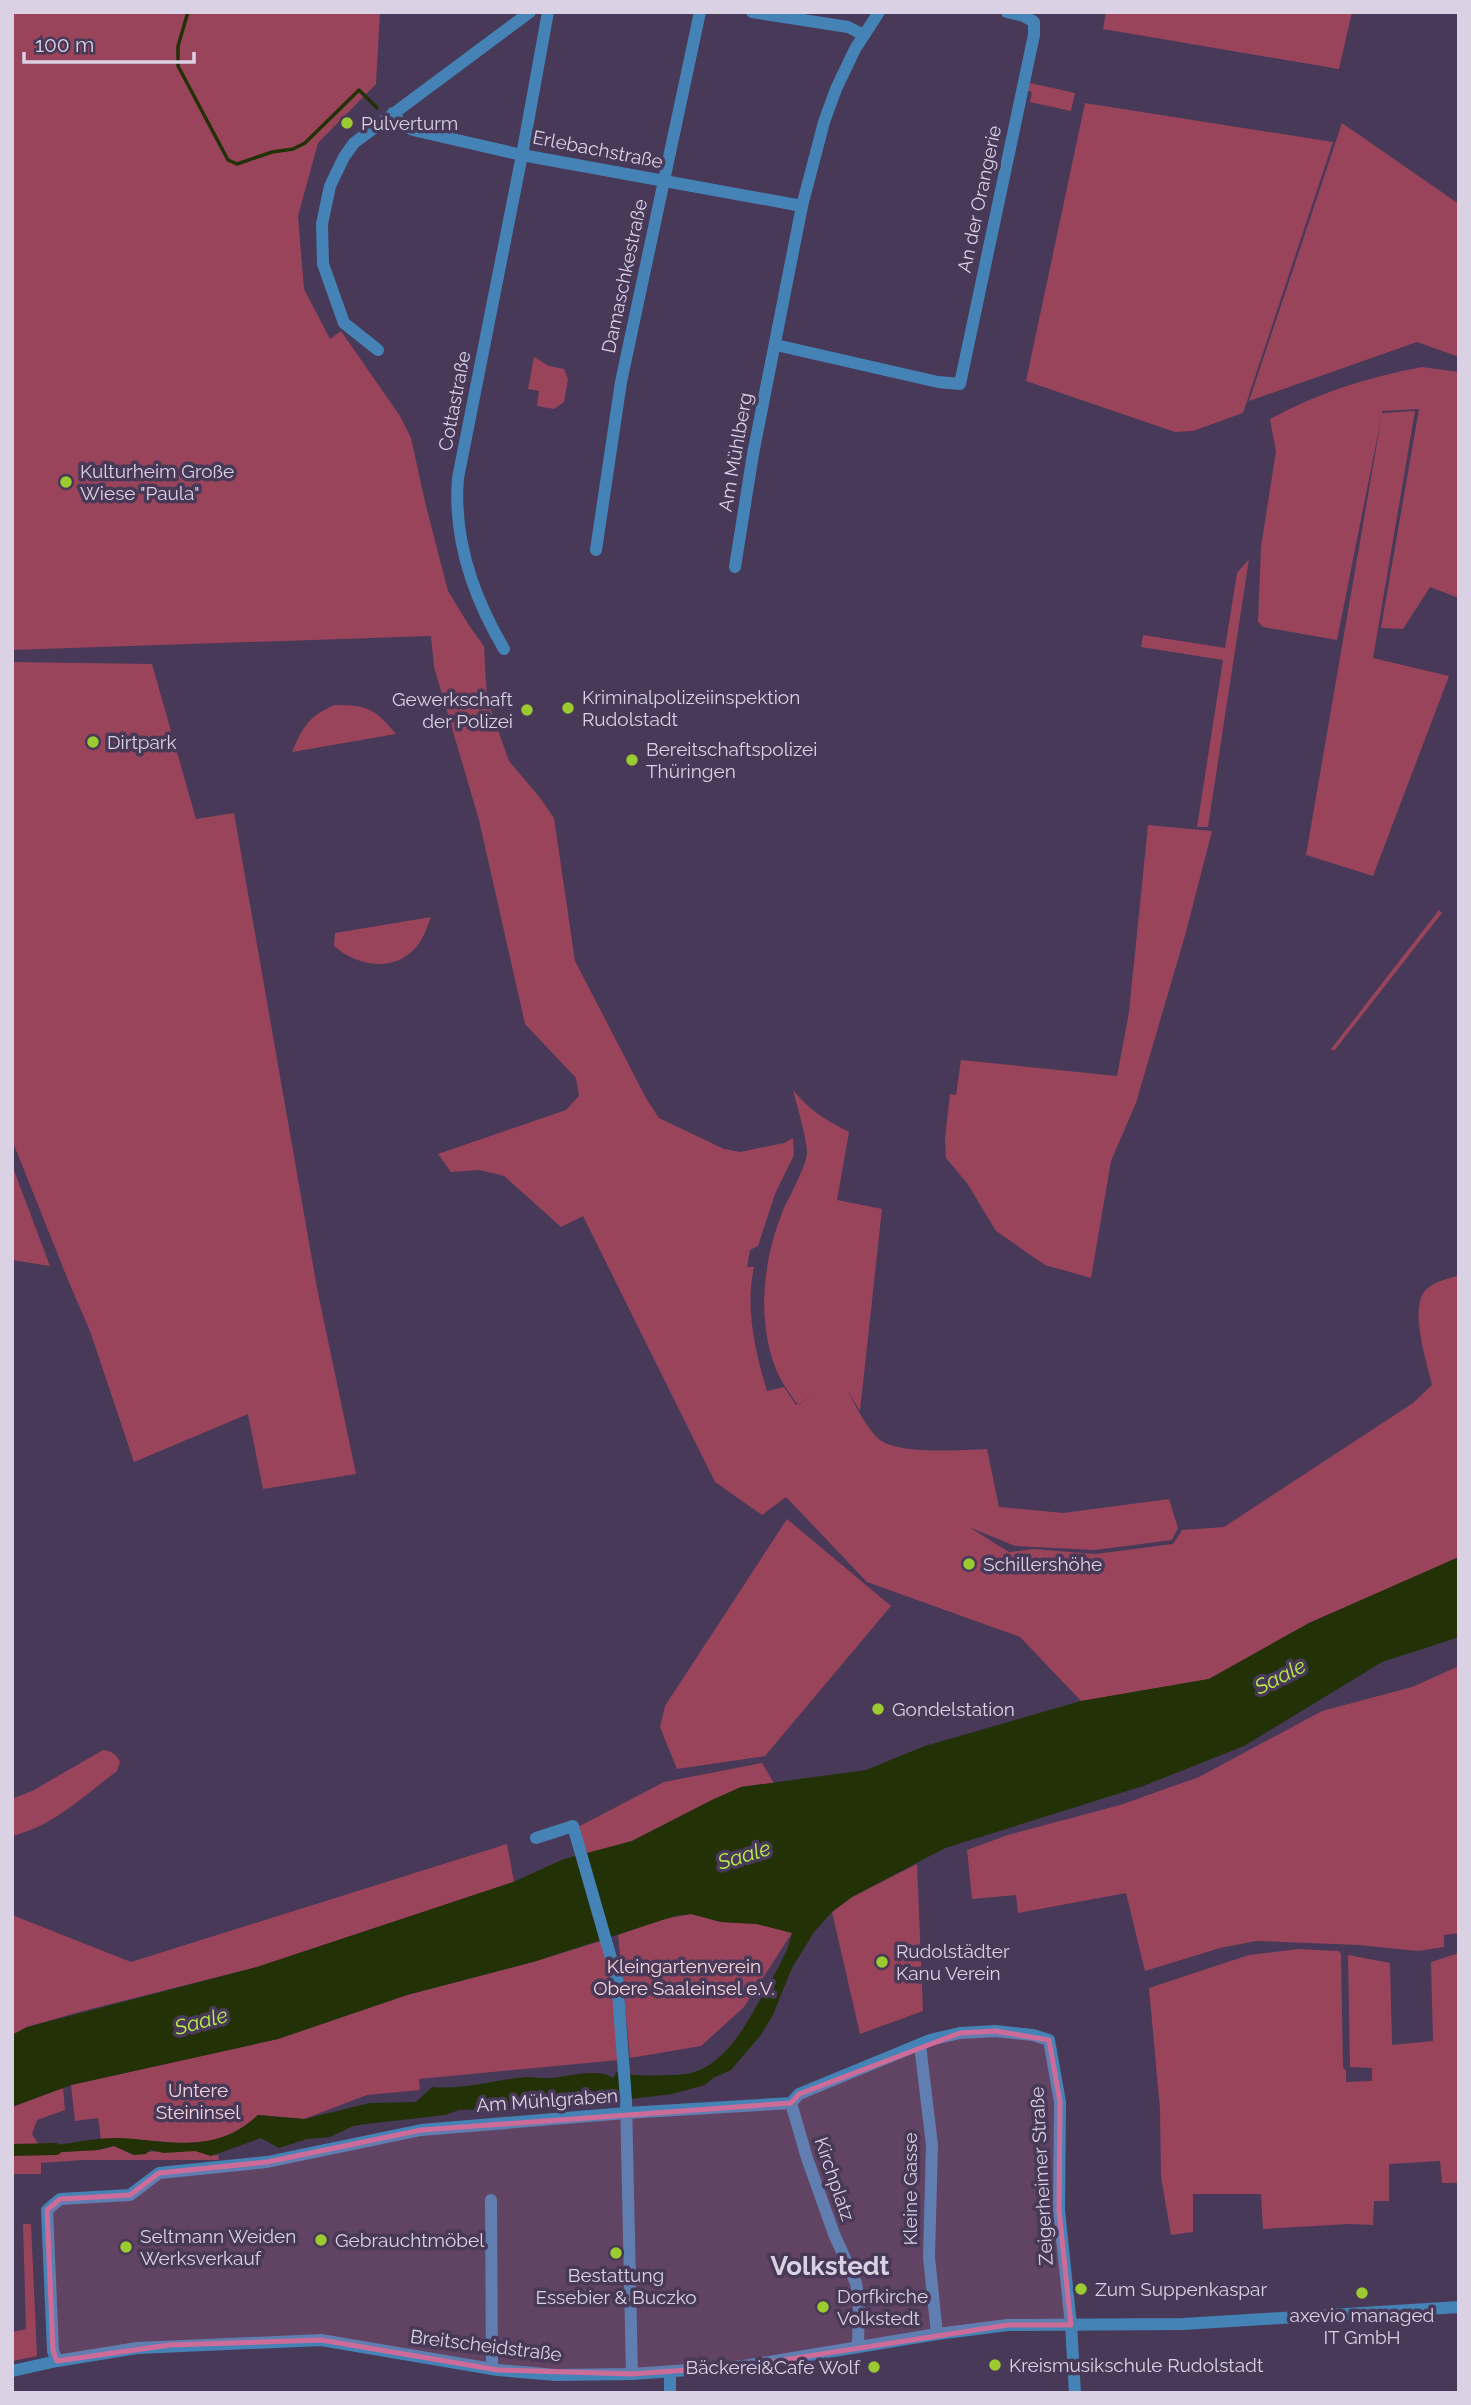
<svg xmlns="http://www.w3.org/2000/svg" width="1471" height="2405" font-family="Raleway,sans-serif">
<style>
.green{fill:#99445b}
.water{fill:#233106}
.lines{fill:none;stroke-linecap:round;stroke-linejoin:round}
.stream{stroke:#233106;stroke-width:3.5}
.canal{stroke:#233106;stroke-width:12}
.minor{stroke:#4583b6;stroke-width:12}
.marked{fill:#cd6c99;fill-opacity:0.2;stroke:#cd6c99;stroke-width:5;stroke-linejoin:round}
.poi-dot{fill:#9cca31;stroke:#473957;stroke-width:2.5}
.labels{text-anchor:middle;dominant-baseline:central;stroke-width:7;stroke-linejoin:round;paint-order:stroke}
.poi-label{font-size:19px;fill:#dad2e4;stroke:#473957;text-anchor:start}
.street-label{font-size:19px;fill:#dad2e4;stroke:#473957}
.park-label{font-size:19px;fill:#f5d3da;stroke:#473957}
.water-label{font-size:21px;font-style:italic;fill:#bbee49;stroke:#473957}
.district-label{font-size:26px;font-weight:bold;fill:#dad2e4;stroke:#473957}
</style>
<rect width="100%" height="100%" fill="#473957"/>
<g class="green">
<path d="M12,12H380L376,84L318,143L298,216L304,289L330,339L341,331L400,416L411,438L425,502L448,591L470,627L484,646L487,699L509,761L541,799L554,818L575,961L647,1100L659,1118L724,1149L740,1152L784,1143L793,1138L794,1155L775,1194L758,1246L750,1250L747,1267H754C745,1308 755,1351 767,1391L784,1387L796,1405L820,1393L797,1404C791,1395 784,1386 779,1376C756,1326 762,1264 782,1213C788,1198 806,1168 807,1153C807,1138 797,1106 793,1090C809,1110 827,1121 849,1132L837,1200L882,1209L860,1411L847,1390C854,1403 869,1432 880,1440C902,1455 960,1450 987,1449L999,1507L1063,1513L1169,1499L1178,1528L1172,1540L1095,1550L1015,1546L969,1527L1009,1552L1034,1549L1095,1554L1173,1544L1182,1530L1224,1527L1413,1403L1432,1385C1427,1362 1410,1312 1424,1292C1431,1282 1448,1279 1459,1275V1557L1309,1623L1209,1679L1081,1701L1020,1637L867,1582L786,1497L762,1515L715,1482L583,1216L561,1227L504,1176L479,1170L451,1172L438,1154L566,1110L579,1096L576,1078L525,1024L479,820L434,667L431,636L12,650Z"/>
<polygon points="1106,12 1352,12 1339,69 1103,29"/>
<polygon points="1030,83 1075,93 1071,111 1030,102 1032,92 1028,91"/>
<polygon points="1085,103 1333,142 1243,413 1193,431 1175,432 1026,381"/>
<polygon points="1342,123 1459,204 1459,357 1417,342 1249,401"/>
<polygon points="534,357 549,366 564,369 568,379 564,402 554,409 537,406 539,391 528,389"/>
<path d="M1422,367L1459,372V598L1430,587L1403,629L1381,628L1419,409L1382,411V413L1415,411L1373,658L1449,676L1373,876L1306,855L1382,414L1337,640L1263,627L1258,622L1261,547L1276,451L1270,419C1318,393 1368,377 1422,367Z"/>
<polygon points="1249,559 1208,827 1197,827 1223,660 1141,647 1143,635 1225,648 1237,573"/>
<polygon points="12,662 152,664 196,819 234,813 317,1288 356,1474 263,1489 248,1414 134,1462 90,1331 68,1280 12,1140"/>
<path d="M335,705C368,705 375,709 396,734L292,752C303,726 309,716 335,705Z"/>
<polygon points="1148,825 1212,831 1186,932 1136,1103 1111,1161 1091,1278 1045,1265 996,1231 967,1183 946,1158 945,1138 950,1094 956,1095 961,1060 1117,1076 1129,1012"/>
<polygon points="1439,910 1442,913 1334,1051 1331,1049"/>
<path d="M431,917C428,924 426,931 423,937C403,973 362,970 334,946L335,933Z"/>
<polygon points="12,1165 50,1266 12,1260"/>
<polygon points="787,1519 891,1606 765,1756 677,1769 660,1727 665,1706"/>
<polygon points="1459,1666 1459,1933 1444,1935 1444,1947 1418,1951 1359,1945 1256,1941 1220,1948 1145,1971 1126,1893 1018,1913 1016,1895 972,1899 967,1850 1008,1835 1120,1805 1199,1777 1322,1711 1412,1687"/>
<path d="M103,1750C112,1751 116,1754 120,1762L117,1771C85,1795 52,1827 12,1836V1799L34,1790Z"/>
<polygon points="762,1763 774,1783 741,1787 712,1800 632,1841 588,1854 576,1828 664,1782"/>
<polygon points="507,1844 514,1882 257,1967 79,2012 27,2027 12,2035 12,1915 131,1962"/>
<polygon points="917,1864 923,2011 860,2034 832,1912 852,1897"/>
<polygon points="691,1914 721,1922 757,1924 792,1933 744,2007 701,2046 630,2058 618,1935 660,1920"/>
<path d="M601,1941L612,1978L619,2060L419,2079L420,2090L367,2095L304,2119L258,2115C207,2163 160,2133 101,2140L98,2118L75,2121L71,2085L278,2039L407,1995L533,1962Z"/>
<polygon points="1298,1949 1339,1951 1341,1954 1343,2067 1346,2071 1346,2082 1372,2081 1372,2068 1350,2067 1348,1955 1390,1963 1392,2045 1433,2041 1431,1962 1459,1953 1459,2183 1442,2183 1440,2161 1389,2164 1389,2201 1374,2201 1373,2225 1349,2224 1263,2229 1261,2194 1193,2194 1193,2232 1171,2235 1161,2177 1160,2109 1149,1988 1249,1955"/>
<path d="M63,2088L65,2110L37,2120L32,2134L44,2153L98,2150L114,2146L134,2155C151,2150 178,2150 196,2151C204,2152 209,2156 218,2155L219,2160H82L41,2163V2174H12V2107Z"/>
<polygon points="23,2224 31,2224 37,2356 12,2361 12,2332 26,2329"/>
</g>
<path class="water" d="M1459,1557V1637L1382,1662L1244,1746L1143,1786L945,1848L852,1897L832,1912L814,1932L792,1968L772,2017L760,2036L731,2070L713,2078L705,2085L672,2094L615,2101L607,2099L535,2108L459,2110L445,2115L366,2124L353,2126L330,2137L307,2139L279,2148L261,2138L211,2156L195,2151L164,2153L150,2150L146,2154L134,2155L114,2146L98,2150L44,2153L41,2150L44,2147C69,2144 95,2137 120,2138C171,2141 216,2155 258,2115L304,2119L370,2103L416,2102L432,2087C462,2090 495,2080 526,2077C535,2077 544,2079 553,2078C571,2076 598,2068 613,2078L617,2072C634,2076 648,2076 665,2075C672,2075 679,2075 686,2074C725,2068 748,2021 765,1991C775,1973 788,1953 792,1933L757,1924L721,1922L691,1914L675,1916L533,1962L407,1995L278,2039L71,2085L12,2107V2035L27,2027L257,1967L513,1882L564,1859L632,1841L712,1800L741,1787L866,1770L925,1746L1081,1701L1209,1679L1309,1623Z"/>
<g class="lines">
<polyline class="stream" points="188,12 178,46 178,66 228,160 237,164 272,152 293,149 305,143 359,90 377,108"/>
<polyline class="canal" points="12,2150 56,2149"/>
<g class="minor">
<polyline points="752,12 848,27 864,35"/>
<polyline points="393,113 402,124 413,130 522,155 802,206"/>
<polyline points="776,345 938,382 960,384 1034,35 1034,22 1024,16 1007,12"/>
<polyline points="378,350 344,323 323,264 322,224 330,186 344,157 354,143 530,12"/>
<polyline points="596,550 621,382 700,12"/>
<polyline points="735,567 753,454 802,206 824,122 836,89 855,49 879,12"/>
<path d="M504,649C474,598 453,538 458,478L522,155L548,12"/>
<polyline points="536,1838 573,1826 617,1979 626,2100 632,2374"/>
<polyline points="920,2045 932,2145 929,2257 937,2334"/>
<polyline points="791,2103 807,2158 834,2234 856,2283 859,2301 858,2347"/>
<polyline points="491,2200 492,2369"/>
<polyline points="57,2361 53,2351 47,2210 60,2199 130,2195 159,2173 267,2162 421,2130 626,2113 791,2103 799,2094 930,2040 960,2033 995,2031 1033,2035 1049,2040 1060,2102 1059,2210 1071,2325 1075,2393"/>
<polyline points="12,2371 57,2361 137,2348 321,2340 498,2370 556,2375 632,2374 744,2366 937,2334 1008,2325 1183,2324 1459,2307"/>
<polyline points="670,2393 670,2372"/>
</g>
</g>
<path class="marked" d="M995,2031L1049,2040L1060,2102L1059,2210L1071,2325H1008L744,2366L632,2374L498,2370L321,2340L170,2345L57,2361L53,2351L47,2210L60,2199L130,2195L159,2173L267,2162L421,2130L791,2103L799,2094L960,2033Z"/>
<g class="poi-dot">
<circle cx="347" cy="123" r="7"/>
<circle cx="66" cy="482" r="7"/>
<circle cx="568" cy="708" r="7"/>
<circle cx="527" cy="710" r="7"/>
<circle cx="93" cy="742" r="7"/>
<circle cx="632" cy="760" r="7"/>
<circle cx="969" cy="1564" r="7"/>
<circle cx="878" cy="1709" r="7"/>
<circle cx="882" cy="1962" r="7"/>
<circle cx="321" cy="2240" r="7"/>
<circle cx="126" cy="2247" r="7"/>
<circle cx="616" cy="2253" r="7"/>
<circle cx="1081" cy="2289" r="7"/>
<circle cx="1362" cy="2293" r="7"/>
<circle cx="823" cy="2307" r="7"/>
<circle cx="995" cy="2365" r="7"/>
<circle cx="874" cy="2367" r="7"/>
</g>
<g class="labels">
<g class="poi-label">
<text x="361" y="123">Pulverturm</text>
<text x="80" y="471">Kulturheim Große<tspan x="80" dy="22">Wiese "Paula"</tspan></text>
<text x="582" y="697">Kriminalpolizeiinspektion<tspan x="582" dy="22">Rudolstadt</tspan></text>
<text x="513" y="699" text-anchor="end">Gewerkschaft<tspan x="513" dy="22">der Polizei</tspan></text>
<text x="107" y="742">Dirtpark</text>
<text x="646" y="749">Bereitschaftspolizei<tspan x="646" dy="22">Thüringen</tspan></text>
<text x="983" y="1564">Schillershöhe</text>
<text x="892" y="1709">Gondelstation</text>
<text x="896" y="1951">Rudolstädter<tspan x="896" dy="22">Kanu Verein</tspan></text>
<text x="140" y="2236">Seltmann Weiden<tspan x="140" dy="22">Werksverkauf</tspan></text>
<text x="335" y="2240">Gebrauchtmöbel</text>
<text x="616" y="2275" text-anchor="middle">Bestattung<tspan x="616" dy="22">Essebier &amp; Buczko</tspan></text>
<text x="1095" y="2289">Zum Suppenkaspar</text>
<text x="837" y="2296">Dorfkirche<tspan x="837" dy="22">Volkstedt</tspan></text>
<text x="1362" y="2315" text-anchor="middle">axevio managed<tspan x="1362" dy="22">IT GmbH</tspan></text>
<text x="1009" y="2365">Kreismusikschule Rudolstadt</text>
<text x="860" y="2367" text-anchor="end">Bäckerei&amp;Cafe Wolf</text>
</g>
<g class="street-label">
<text transform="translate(598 149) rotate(11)">Erlebachstraße</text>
<text transform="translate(979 199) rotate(-78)">An der Orangerie</text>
<text transform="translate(624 276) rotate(-78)">Damaschkestraße</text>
<text transform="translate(454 401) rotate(-79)">Cottastraße</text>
<text transform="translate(735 452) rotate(-80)">Am Mühlberg</text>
<text transform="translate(547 2100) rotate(-4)">Am Mühlgraben</text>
<text transform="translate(1041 2176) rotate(-93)">Zeigerheimer Straße</text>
<text transform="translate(835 2179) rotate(71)">Kirchplatz</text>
<text transform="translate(910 2189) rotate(-90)">Kleine Gasse</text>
<text transform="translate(486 2345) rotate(7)">Breitscheidstraße</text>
</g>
<g class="park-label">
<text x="684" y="1966">Kleingartenverein<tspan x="684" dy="22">Obere Saaleinsel e.V.</tspan></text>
<text x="198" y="2090">Untere<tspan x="198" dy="22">Steininsel</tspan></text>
</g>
<g class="water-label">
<text transform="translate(1280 1676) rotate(-27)">Saale</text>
<text transform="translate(744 1855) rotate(-17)">Saale</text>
<text transform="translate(201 2021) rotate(-15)">Saale</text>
</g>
<g class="district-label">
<text x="830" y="2266">Volkstedt</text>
</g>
</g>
<rect width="1471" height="2405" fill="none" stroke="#dad2e4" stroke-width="28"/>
<path d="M24 52v10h170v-10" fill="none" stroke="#dad2e4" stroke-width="3.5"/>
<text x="35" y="52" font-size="21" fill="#dad2e4" stroke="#473957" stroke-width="5" paint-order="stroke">100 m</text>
</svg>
